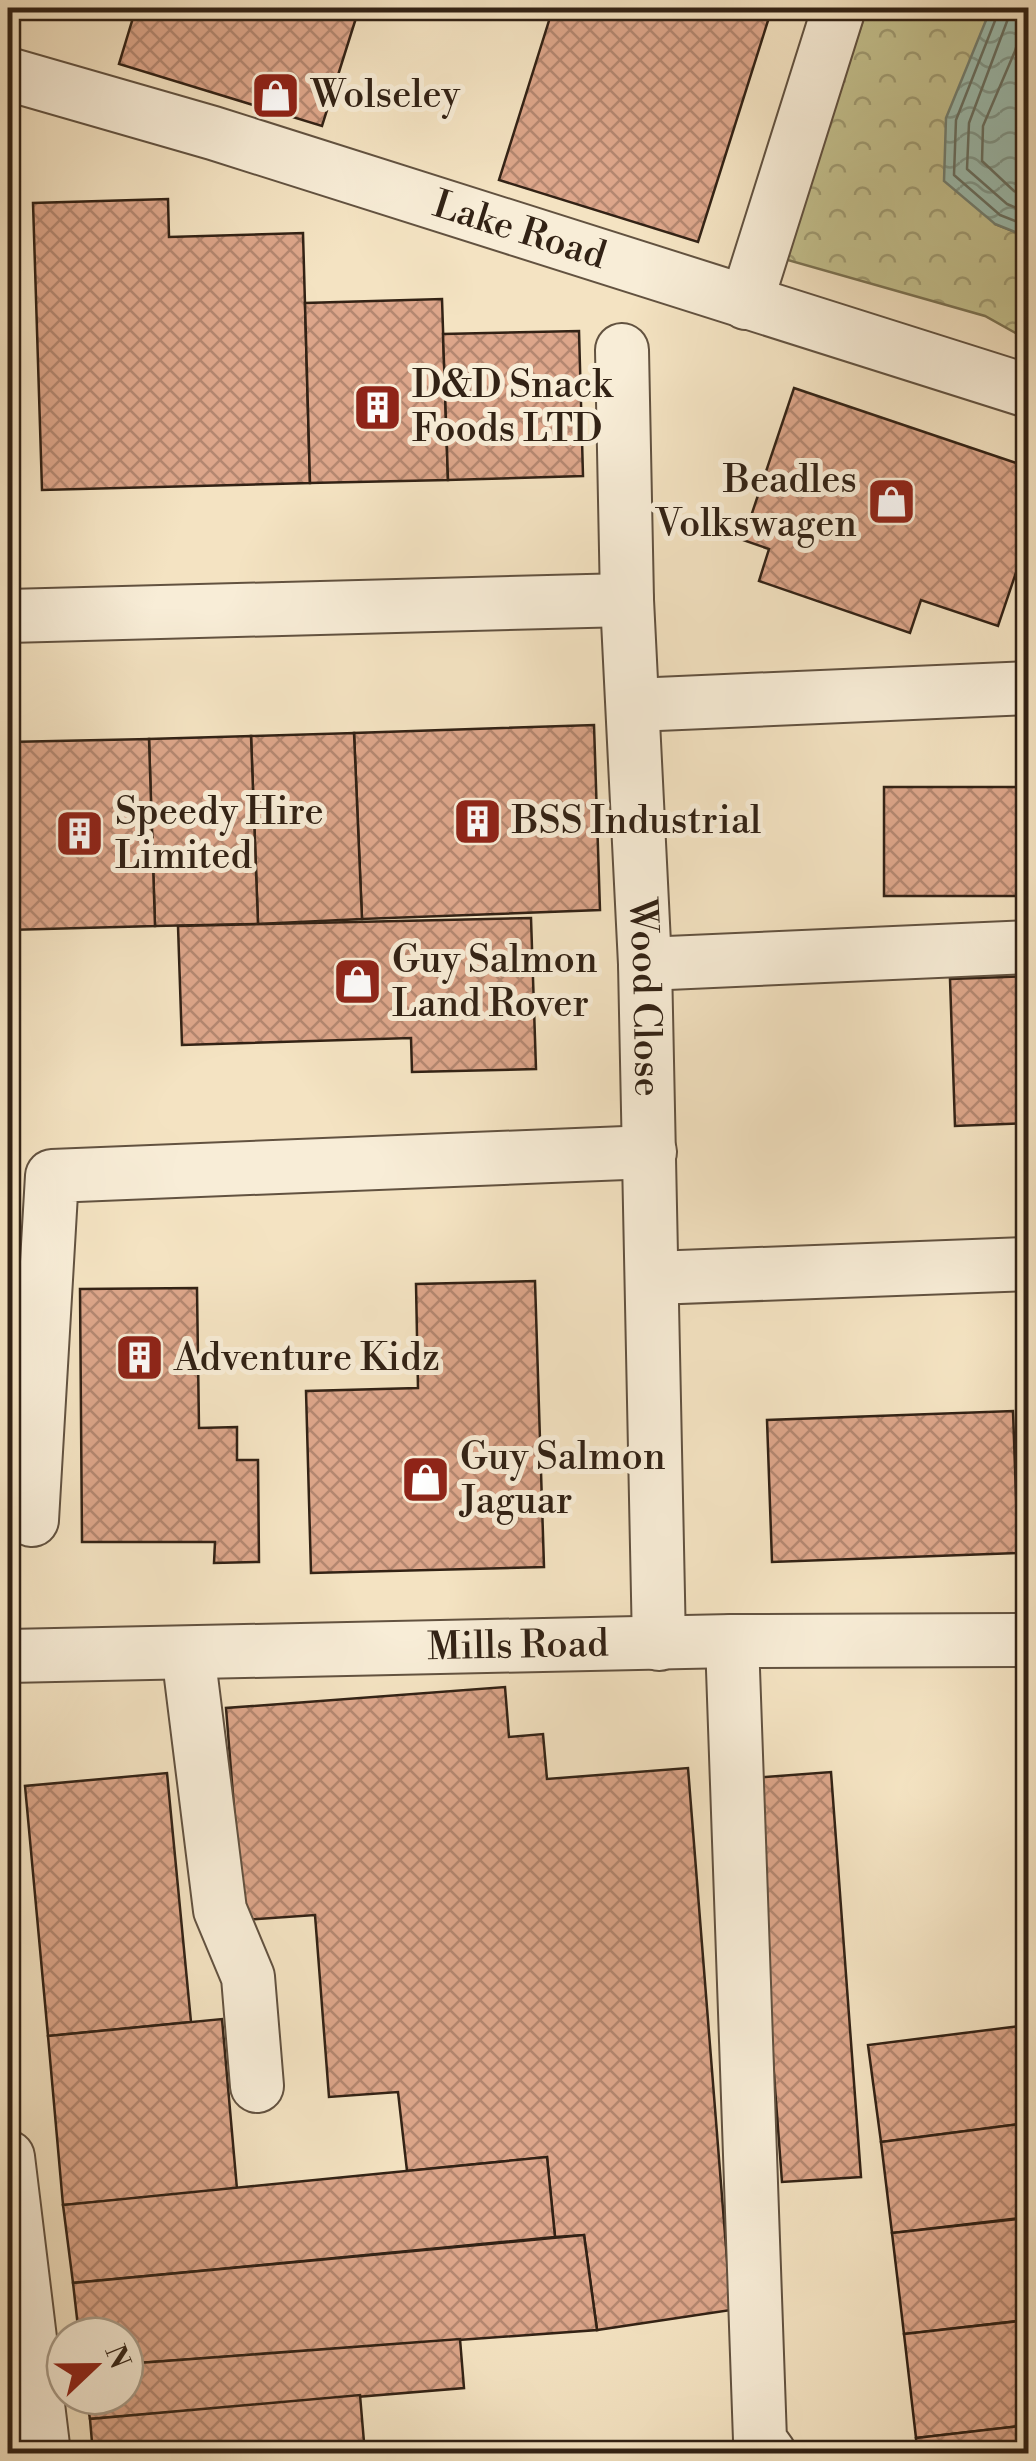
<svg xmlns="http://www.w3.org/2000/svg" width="1036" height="2461" font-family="'Libre Bodoni',serif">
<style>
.forest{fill:url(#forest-crowns);stroke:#7b7252;stroke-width:2.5}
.water{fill:url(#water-waves);stroke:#728073;stroke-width:2.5}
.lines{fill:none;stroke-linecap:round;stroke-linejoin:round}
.shore{stroke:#677063;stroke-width:2.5}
.building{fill:url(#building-cross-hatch);stroke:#322215;stroke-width:2.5}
.minor-casing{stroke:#625240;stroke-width:56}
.minor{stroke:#f8edd7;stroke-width:52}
.labels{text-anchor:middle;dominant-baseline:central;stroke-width:10;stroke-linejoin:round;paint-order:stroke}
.poi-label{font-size:38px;fill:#322215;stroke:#f8edd7;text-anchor:start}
.street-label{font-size:38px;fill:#322215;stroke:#f8edd7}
</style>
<defs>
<pattern id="forest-crowns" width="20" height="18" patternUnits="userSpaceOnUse" patternTransform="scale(2.5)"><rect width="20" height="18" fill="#c4c18e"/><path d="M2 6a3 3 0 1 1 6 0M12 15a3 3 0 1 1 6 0" fill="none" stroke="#a09c73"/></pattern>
<pattern id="water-waves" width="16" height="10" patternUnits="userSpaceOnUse" patternTransform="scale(2.5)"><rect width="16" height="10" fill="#9cbeb1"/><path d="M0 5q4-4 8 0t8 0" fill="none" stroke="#809a8f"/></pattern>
<pattern id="building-cross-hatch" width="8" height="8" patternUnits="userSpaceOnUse" patternTransform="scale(2.5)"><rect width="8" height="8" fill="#dda68a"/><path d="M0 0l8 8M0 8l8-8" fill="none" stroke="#b48770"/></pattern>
</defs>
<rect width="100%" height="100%" fill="#f4e3c2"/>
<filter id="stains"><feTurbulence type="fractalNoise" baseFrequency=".002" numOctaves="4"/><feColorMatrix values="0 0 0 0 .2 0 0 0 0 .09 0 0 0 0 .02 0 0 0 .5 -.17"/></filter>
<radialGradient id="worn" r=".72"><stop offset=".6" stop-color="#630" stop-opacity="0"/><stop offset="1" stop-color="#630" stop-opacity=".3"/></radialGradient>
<polygon class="forest" points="867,8 991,8 980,38 995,224 1028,237 1028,340 985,316 784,259"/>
<polygon class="water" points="991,8 1028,8 1028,237 995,224 944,181 946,118"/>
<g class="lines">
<g class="shore">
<polyline points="1000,8 956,120 954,175 1000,215 1028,226"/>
<polyline points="1012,8 969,123 967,169 1007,204 1028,213"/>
<polyline points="1028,8 1015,51 983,126 982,161 1014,191 1028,197"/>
</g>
</g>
<g class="building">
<polygon points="136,8 321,8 356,18 322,126 119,64"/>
<polygon points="553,8 772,8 698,242 499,180"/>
<polygon points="168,199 169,237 303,233 310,483 42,490 33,203"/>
<polygon points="442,299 448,480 310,483 305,303"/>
<polygon points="579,331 583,476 448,480 443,334"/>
<polygon points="794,388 1028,467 1028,537 998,626 921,600 910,633 759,581 769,549 743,540"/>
<polygon points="594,725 600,910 362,919 354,733"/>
<polygon points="354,733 362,919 258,924 251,736"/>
<polygon points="251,736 258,924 155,926 149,739"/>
<polygon points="149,739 155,926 8,930 8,742"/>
<rect x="884" y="787" width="144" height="109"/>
<polygon points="531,918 536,1069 412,1072 411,1038 182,1045 178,926"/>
<polygon points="1028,976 1028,1123 955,1126 950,979"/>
<polygon points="535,1281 544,1567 311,1573 306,1391 418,1388 416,1284"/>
<polygon points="197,1288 199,1428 237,1427 237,1460 258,1460 259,1562 214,1563 215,1542 82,1542 80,1289"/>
<polygon points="1013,1411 1018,1553 772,1562 767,1420"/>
<polygon points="505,1687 509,1737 543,1734 547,1779 688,1768 731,2310 597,2330 584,2235 555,2237 547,2157 407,2171 398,2092 329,2097 315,1915 243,1920 226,1708"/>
<polygon points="831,1772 861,2177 782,2182 752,1778"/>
<polygon points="167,1773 191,2022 48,2036 25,1786"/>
<polygon points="222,2019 237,2189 63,2205 48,2036"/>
<polygon points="1028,2025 1028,2123 881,2142 868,2045"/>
<polygon points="1028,2123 1028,2217 892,2233 881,2142"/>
<polygon points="547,2157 555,2237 73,2283 63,2205"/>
<polygon points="1026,2218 1028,2320 904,2334 892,2233"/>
<polygon points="584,2235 597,2330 125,2364 125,2336 79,2336 73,2283"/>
<polygon points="1028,2320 1028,2425 916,2438 904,2334"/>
<polygon points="460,2339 464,2388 90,2419 86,2396 125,2396 125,2364"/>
<polygon points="360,2395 365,2454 93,2454 90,2419"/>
<polygon points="1028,2425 1028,2454 918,2454 916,2438"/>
</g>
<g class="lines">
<defs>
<g id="minor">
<path id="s1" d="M8,74L213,133L1028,391"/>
<polyline points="746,303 839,8"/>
<path id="s2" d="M622,350L627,600L645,964L659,1644"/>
<polyline points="8,616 627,600"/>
<polyline points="634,705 1028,688"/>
<polyline points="645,964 1028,947"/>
<polyline points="653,1278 1028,1264"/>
<polyline points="32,1520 52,1176 650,1152"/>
<polyline points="732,1641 760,2440 770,2454"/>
<polyline points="188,1653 220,1910 248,1977 257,2086"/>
<path id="s3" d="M8,1656L732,1641L1028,1640"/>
<polyline points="8,2157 44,2454"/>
</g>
</defs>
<use href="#minor" class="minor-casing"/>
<use href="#minor" class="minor"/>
</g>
<defs>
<symbol id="shop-square" viewBox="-11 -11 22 22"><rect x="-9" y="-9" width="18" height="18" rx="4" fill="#8f2418" stroke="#f8edd7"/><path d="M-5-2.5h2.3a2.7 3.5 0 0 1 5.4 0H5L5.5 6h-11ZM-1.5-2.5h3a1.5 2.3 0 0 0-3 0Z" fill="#fff"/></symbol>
<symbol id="building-square" viewBox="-11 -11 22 22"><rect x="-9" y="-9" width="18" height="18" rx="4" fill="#8f2418" stroke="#f8edd7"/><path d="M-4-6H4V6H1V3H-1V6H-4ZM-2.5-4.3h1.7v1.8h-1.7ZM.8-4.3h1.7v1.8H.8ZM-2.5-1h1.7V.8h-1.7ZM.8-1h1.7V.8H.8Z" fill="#fff"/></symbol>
</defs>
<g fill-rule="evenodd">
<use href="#shop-square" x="248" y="68" width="55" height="55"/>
<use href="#building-square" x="350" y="380" width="55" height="55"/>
<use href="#shop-square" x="864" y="474" width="55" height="55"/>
<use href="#building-square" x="450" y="794" width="55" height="55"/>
<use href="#building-square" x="52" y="806" width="55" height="55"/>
<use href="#shop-square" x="330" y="954" width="55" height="55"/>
<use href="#building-square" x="112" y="1330" width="55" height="55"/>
<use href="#shop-square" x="398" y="1452" width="55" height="55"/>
</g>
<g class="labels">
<g class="poi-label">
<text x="311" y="95">Wolseley</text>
<text x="412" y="385">D&amp;D Snack<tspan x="412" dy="44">Foods LTD</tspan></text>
<text x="857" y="480" text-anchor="end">Beadles<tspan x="857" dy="44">Volkswagen</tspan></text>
<text x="115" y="812">Speedy Hire<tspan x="115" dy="44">Limited</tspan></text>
<text x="512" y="821">BSS Industrial</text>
<text x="392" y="960">Guy Salmon<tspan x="392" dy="44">Land Rover</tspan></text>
<text x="174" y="1358">Adventure Kidz</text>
<text x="460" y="1457">Guy Salmon<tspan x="460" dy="44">Jaguar</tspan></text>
</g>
<g class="street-label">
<text stroke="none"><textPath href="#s1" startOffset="535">Lake Road</textPath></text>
<text stroke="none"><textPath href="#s2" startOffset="648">Wood Close</textPath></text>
<text stroke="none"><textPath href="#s3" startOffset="510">Mills Road</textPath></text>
</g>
</g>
<rect width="1036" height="2461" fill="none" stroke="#f4e3c2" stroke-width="40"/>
<rect x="10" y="10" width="1016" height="2441" fill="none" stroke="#322215" stroke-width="5"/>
<rect x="20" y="20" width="996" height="2421" fill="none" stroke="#322215" stroke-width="2.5"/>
<g transform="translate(95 2366) rotate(68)"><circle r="48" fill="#f8edd7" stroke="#a99c89" stroke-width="2.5"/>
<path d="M0-8L18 38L0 25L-18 38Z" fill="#8f2418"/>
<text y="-15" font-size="28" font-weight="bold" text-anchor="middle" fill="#322215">N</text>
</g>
<rect width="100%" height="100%" filter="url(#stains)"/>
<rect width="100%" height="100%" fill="url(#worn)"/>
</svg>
